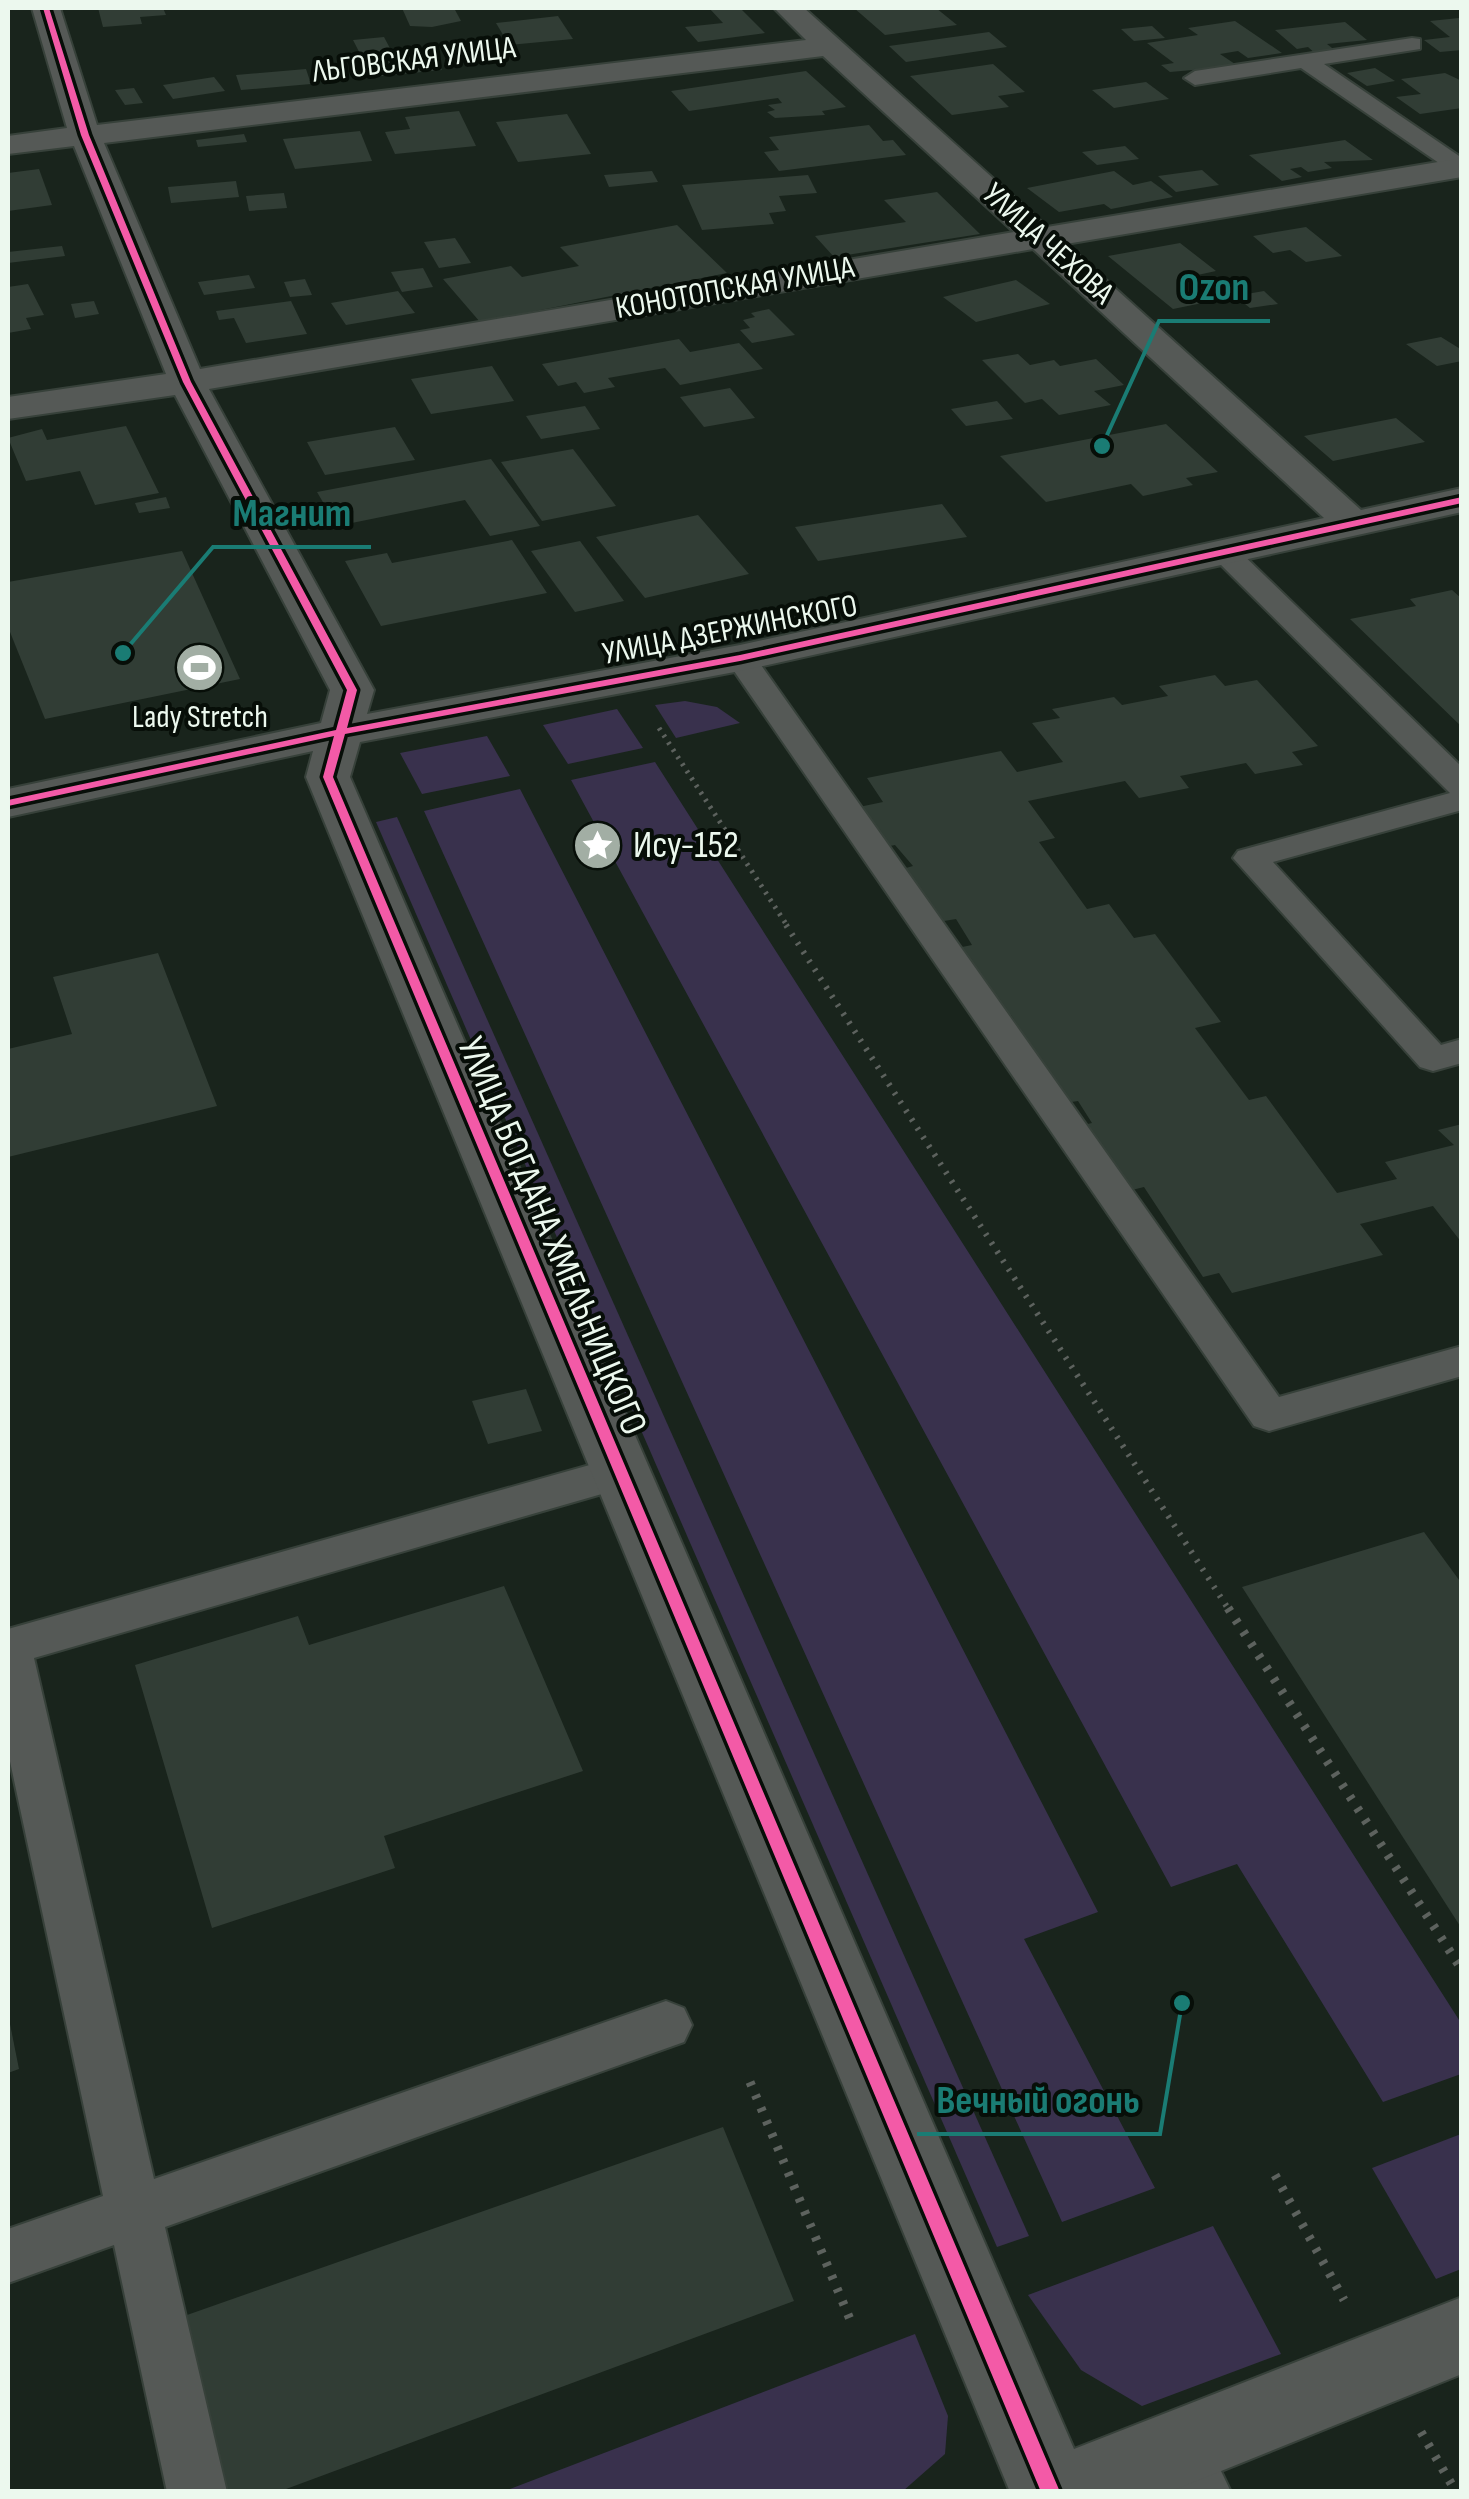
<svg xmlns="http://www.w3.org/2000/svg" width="1469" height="2499" font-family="'Sofia Sans Condensed',sans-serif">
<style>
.green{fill:#39314d}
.building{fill:#313d35}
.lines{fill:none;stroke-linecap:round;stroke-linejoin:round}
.lane-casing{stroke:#37413a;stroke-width:4}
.street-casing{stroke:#37413a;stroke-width:4}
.path-far2{stroke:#5d625e;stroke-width:5;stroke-dasharray:2.5 6;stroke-linecap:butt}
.path-far1{stroke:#5d625e;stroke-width:6;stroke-dasharray:2.5 8;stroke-linecap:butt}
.path{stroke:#5d625e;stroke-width:9;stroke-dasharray:4 10;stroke-linecap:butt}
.lane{fill:#555956;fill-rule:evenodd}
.street{fill:#555956;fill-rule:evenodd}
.cycleway-casing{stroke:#070e08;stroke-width:7}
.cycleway{fill:#f35aa7;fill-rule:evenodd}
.labels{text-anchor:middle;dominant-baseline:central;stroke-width:8;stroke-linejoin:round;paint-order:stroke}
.far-street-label{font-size:32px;fill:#ecf8ee;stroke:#070e08}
.far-poi-label{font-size:32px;fill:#ecf8ee;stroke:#070e08}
.poi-label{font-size:38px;fill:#ecf8ee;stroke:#070e08;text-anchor:start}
.street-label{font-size:38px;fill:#ecf8ee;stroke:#070e08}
.leader{fill:none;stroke:#1a7c74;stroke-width:4}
.callout-dot{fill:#1a7c74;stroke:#070e08;stroke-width:4}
.callout-label{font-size:40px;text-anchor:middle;font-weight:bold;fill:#1a7c74;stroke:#070e08;stroke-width:8;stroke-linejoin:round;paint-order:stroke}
</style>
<rect width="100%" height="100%" fill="#19241c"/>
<g class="green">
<polygon points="685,701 717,707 740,723 676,738 655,705"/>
<polygon points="617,709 643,748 568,764 543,725"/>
<polygon points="487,736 510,776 422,794 400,753"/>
<polygon points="655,762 1461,2023 1461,2074 1383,2102 1237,1864 1171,1887 571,780"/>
<polygon points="520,789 1098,1912 1024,1939 1155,2188 1062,2222 424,811"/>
<polygon points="397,817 1029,2236 997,2247 376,822"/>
<polygon points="1461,2134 1461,2269 1436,2279 1372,2168"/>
<polygon points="1213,2226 1281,2354 1142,2406 1081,2370 1028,2295"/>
<polygon points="915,2334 948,2416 945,2454 903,2491 505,2491"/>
</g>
<g class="building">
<polygon points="98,8 163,8 166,15 140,17 142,24 103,27"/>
<polygon points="402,8 454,8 461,21 432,27 410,26"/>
<polygon points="709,8 740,8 765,33 698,42 685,27 723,23"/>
<polygon points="854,8 936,8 957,25 885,35"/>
<polygon points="558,16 573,39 509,45 496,23"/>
<polygon points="1459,18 1462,50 1440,52 1424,40 1450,37 1430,21"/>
<polygon points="1235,21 1282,53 1248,58 1238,51 1220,54 1238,66 1170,72 1161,65 1174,63 1147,43 1198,35 1188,28"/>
<polygon points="1345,22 1367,40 1327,44 1337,52 1317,55 1308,47 1297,49 1275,30"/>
<polygon points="1152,26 1165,38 1134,41 1121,29"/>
<polygon points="989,32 1007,47 906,62 889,46"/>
<polygon points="384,37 393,54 431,50 442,70 372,77 353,40"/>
<polygon points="993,64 1025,92 998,96 1009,107 952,115 910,76"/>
<polygon points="1375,68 1395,81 1367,86 1347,73"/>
<polygon points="306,69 311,84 241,90 236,75"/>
<polygon points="806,71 846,107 822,111 825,115 775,118 767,112 775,110 768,105 782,103 778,98 689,111 671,91"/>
<polygon points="1445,73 1462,81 1462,108 1420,114 1396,97 1421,94 1401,79"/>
<polygon points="214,77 225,91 173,99 163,85"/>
<polygon points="1146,82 1169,99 1114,108 1092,90"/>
<polygon points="134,88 143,103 125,105 115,90"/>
<polygon points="459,111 476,146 395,154 385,132 410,129 405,117"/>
<polygon points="567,114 591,154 518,162 496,122"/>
<polygon points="869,125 883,141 893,140 906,155 779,171 764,152 779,150 769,137"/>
<polygon points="360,131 372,161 295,169 283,139"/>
<polygon points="244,134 247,142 198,147 196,140"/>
<polygon points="1345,140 1373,160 1324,162 1332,168 1308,172 1301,167 1290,169 1302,177 1282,181 1249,155"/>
<polygon points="1125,146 1139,159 1097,165 1082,152"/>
<polygon points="39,169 52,205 8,211 8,173"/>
<polygon points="1202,170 1219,185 1176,192 1158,176"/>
<polygon points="652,171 658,182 609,187 604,175"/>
<polygon points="1114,171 1133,185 1151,181 1173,197 1111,209 1104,204 1059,212 1027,188"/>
<polygon points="808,175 817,193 779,196 786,211 769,213 774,224 702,230 682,185"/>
<polygon points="236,181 239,197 171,203 168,187"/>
<polygon points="937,192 980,234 834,257 815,236 906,222 884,200"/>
<polygon points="284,193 287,208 249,211 246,196"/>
<polygon points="677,225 727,273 480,322 443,279 511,266 522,277 579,266 560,247"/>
<polygon points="1306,227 1342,256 1306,262 1290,250 1273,253 1253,236"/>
<polygon points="455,238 471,263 439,268 424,242"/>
<polygon points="1180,243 1216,271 1193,276 1222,299 1173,309 1108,256"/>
<polygon points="62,246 65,256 8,263 8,252"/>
<polygon points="423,268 433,287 402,292 391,272"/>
<polygon points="249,275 255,288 204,295 198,282"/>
<polygon points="305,279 312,295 290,297 284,282"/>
<polygon points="1016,280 1050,304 976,322 943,297"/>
<polygon points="28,284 44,315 26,318 31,329 8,333 8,287"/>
<polygon points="398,291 415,313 346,325 331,303"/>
<polygon points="1264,291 1278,304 1250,308 1235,296"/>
<polygon points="94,301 99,314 75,318 71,304"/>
<polygon points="291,301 307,334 246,343 234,318 219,320 216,311"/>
<polygon points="769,309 795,335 752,343 740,330 750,328 743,320 755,317 751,313"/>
<polygon points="1441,337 1462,350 1462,361 1437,366 1406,344"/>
<polygon points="679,339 690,352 739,343 763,369 680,385 665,368 608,378 615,387 584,393 576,382 558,386 542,364"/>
<polygon points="1018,354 1030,365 1054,360 1060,366 1096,359 1124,385 1094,391 1111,405 1059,415 1042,399 1025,403 982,360"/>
<polygon points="492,366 514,401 431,414 411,379"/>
<polygon points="730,388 755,418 704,427 680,397"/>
<polygon points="997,401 1013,419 966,426 951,409"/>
<polygon points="585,406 600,429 541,439 526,416"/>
<polygon points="1396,418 1425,442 1333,461 1304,436"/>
<polygon points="1166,424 1218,472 1186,478 1193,485 1143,496 1131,484 1046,502 1000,456"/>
<polygon points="126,426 159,493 95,505 80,471 26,481 8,438 42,429 47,440"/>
<polygon points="395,427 415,460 325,475 307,442"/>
<polygon points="573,449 616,506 542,521 501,462"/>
<polygon points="491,459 540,526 490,536 465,500 337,526 317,492"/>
<polygon points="166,497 170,508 139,513 135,503"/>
<polygon points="942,504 967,537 818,561 795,527"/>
<polygon points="698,515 749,574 645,598 596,537"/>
<polygon points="512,540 547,593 381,626 345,561 387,553 392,563"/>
<polygon points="580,541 624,601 575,612 531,551"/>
<polygon points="182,551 240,679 45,719 8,627 8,582"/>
<polygon points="1452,590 1462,599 1462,727 1350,619 1416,606 1410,599"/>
<polygon points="1215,675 1225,686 1257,680 1318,746 1292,752 1303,765 1255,774 1246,763 1180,776 1189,788 1139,798 1125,781 1028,801 1055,838 1039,842 1087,909 1109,904 1134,938 1155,934 1221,1022 1195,1028 1249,1100 1266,1096 1337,1193 1397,1179 1385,1162 1454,1145 1438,1130 1462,1124 1462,1243 1433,1206 1360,1224 1383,1255 1232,1293 1219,1273 1203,1277 1144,1187 1112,1195 1070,1128 1092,1123 1078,1101 1052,1105 1002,1035 1022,1032 1011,1015 994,1017 952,949 972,945 956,919 938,922 899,870 913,866 895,845 885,847 859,807 883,802 867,778 1001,751 1017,772 1063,762 1032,723 1060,718 1052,709 1114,697 1122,705 1168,696 1159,686"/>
<polygon points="158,953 217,1106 8,1157 8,1049 72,1034 53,977"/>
<polygon points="526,1389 542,1431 488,1444 472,1401"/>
<polygon points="1424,1532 1462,1584 1462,1929 1242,1587"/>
<polygon points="504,1586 583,1771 384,1836 395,1868 212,1928 135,1665 298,1616 309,1645"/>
<polygon points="8,2014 19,2069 8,2073"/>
<polygon points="723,2127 794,2301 278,2492 228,2492 187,2315"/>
</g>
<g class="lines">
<defs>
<g id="lane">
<polygon points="1412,38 1420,39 1420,49 1324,64 1462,158 1462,174 1452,172 1301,68 1195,85 1184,78 1195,71"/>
<polygon points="1223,542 1233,545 1462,767 1462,810 1273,862 1441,1045 1462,1039 1462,1063 1433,1071 1420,1067 1233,858 1238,851 1450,793 1213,557 1208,551"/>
<polygon points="740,649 751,651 1279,1397 1462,1346 1462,1376 1269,1431 1254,1426 725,658"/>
<polygon points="618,1457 633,1461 640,1473 633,1485 34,1658 154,2179 666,2001 684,2008 692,2025 684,2042 165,2227 227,2492 167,2492 114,2245 8,2283 8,2229 103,2196 8,1752 8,1629"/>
<polygon points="1179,2419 1200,2427 1231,2492 1170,2492 1150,2448 1158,2427"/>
</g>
<path id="street" d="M32,8H60L97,125L806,40L774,8H804L1047,227L1462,158V177L1066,244L1361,510L1462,488V512L740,671L360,742L350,777L1074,2449L1462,2297V2374L1169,2492H1010L306,777L313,751L8,817V789L321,723L330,690L175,395L8,419V397L166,374L74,146L8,154V136L67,128ZM823,56L1014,232L200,369L104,143ZM1033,249L1324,518L740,645L367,714L374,690L209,389Z"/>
</defs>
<use href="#lane" class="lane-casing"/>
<use href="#street" class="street-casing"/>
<polyline class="path-far2" points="659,728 788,927"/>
<polyline class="path-far1" points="786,925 1229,1610"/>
<g class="path">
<polyline points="1228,1608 1462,1970"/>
<polyline points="750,2082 852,2324"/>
<polyline points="1275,2175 1344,2300"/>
<polyline points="1421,2432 1456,2492"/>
</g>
<use href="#lane" class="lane"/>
<use href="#street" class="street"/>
<defs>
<polygon id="cycleway" points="43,8 49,8 89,135 191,382 357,690 347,728 740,655 1462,497 1462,503 740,661 345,734 333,777 1060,2492 1041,2492 323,777 334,736 8,806 8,800 336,730 347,690 183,382 81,135"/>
</defs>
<use href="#cycleway" class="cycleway-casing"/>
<use href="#cycleway" class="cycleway"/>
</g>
<defs>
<symbol id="stadium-disc" viewBox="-11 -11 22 22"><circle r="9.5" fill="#a2aea4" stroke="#070e08"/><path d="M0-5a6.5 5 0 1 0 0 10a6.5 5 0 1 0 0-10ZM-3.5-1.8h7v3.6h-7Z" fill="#fff"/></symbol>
<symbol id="sight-disc" viewBox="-11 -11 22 22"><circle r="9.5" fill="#a2aea4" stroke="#070e08"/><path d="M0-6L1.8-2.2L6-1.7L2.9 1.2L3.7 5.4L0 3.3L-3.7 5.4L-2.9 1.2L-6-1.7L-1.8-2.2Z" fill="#fff"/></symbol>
</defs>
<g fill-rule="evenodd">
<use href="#stadium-disc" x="172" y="640" width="55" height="55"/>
<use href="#sight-disc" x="570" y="818" width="55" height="55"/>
</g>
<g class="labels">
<g class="far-street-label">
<text transform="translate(414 60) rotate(-7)">ЛЬГОВСКАЯ УЛИЦА</text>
<text transform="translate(1048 244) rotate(42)">УЛИЦА ЧЕХОВА</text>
<text transform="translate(735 288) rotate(-10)">КОНОТОПСКАЯ УЛИЦА</text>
<text transform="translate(730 630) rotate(-11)">УЛИЦА ДЗЕРЖИНСКОГО</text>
</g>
<g class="far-poi-label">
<text x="200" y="717">Lady Stretch</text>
</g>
<g class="poi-label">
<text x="633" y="845">Ису-152</text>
</g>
<g class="street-label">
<text transform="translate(552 1236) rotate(67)">УЛИЦА БОГДАНА ХМЕЛЬНИЦКОГО</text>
</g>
</g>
<path class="leader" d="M1102 446L1159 321H1270M123 653L213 547H371M1182 2003L1160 2134H917"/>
<g class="callout-dot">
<circle cx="1102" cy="446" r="10"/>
<circle cx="123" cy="653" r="10"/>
<circle cx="1182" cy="2003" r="10"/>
</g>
<g class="callout-label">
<text x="1214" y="300">Ozon</text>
<text x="292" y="526">Магнит</text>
<text x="1038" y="2113">Вечный огонь</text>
</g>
<rect width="1469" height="2499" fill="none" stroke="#ecf8ee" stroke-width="20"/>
</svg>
